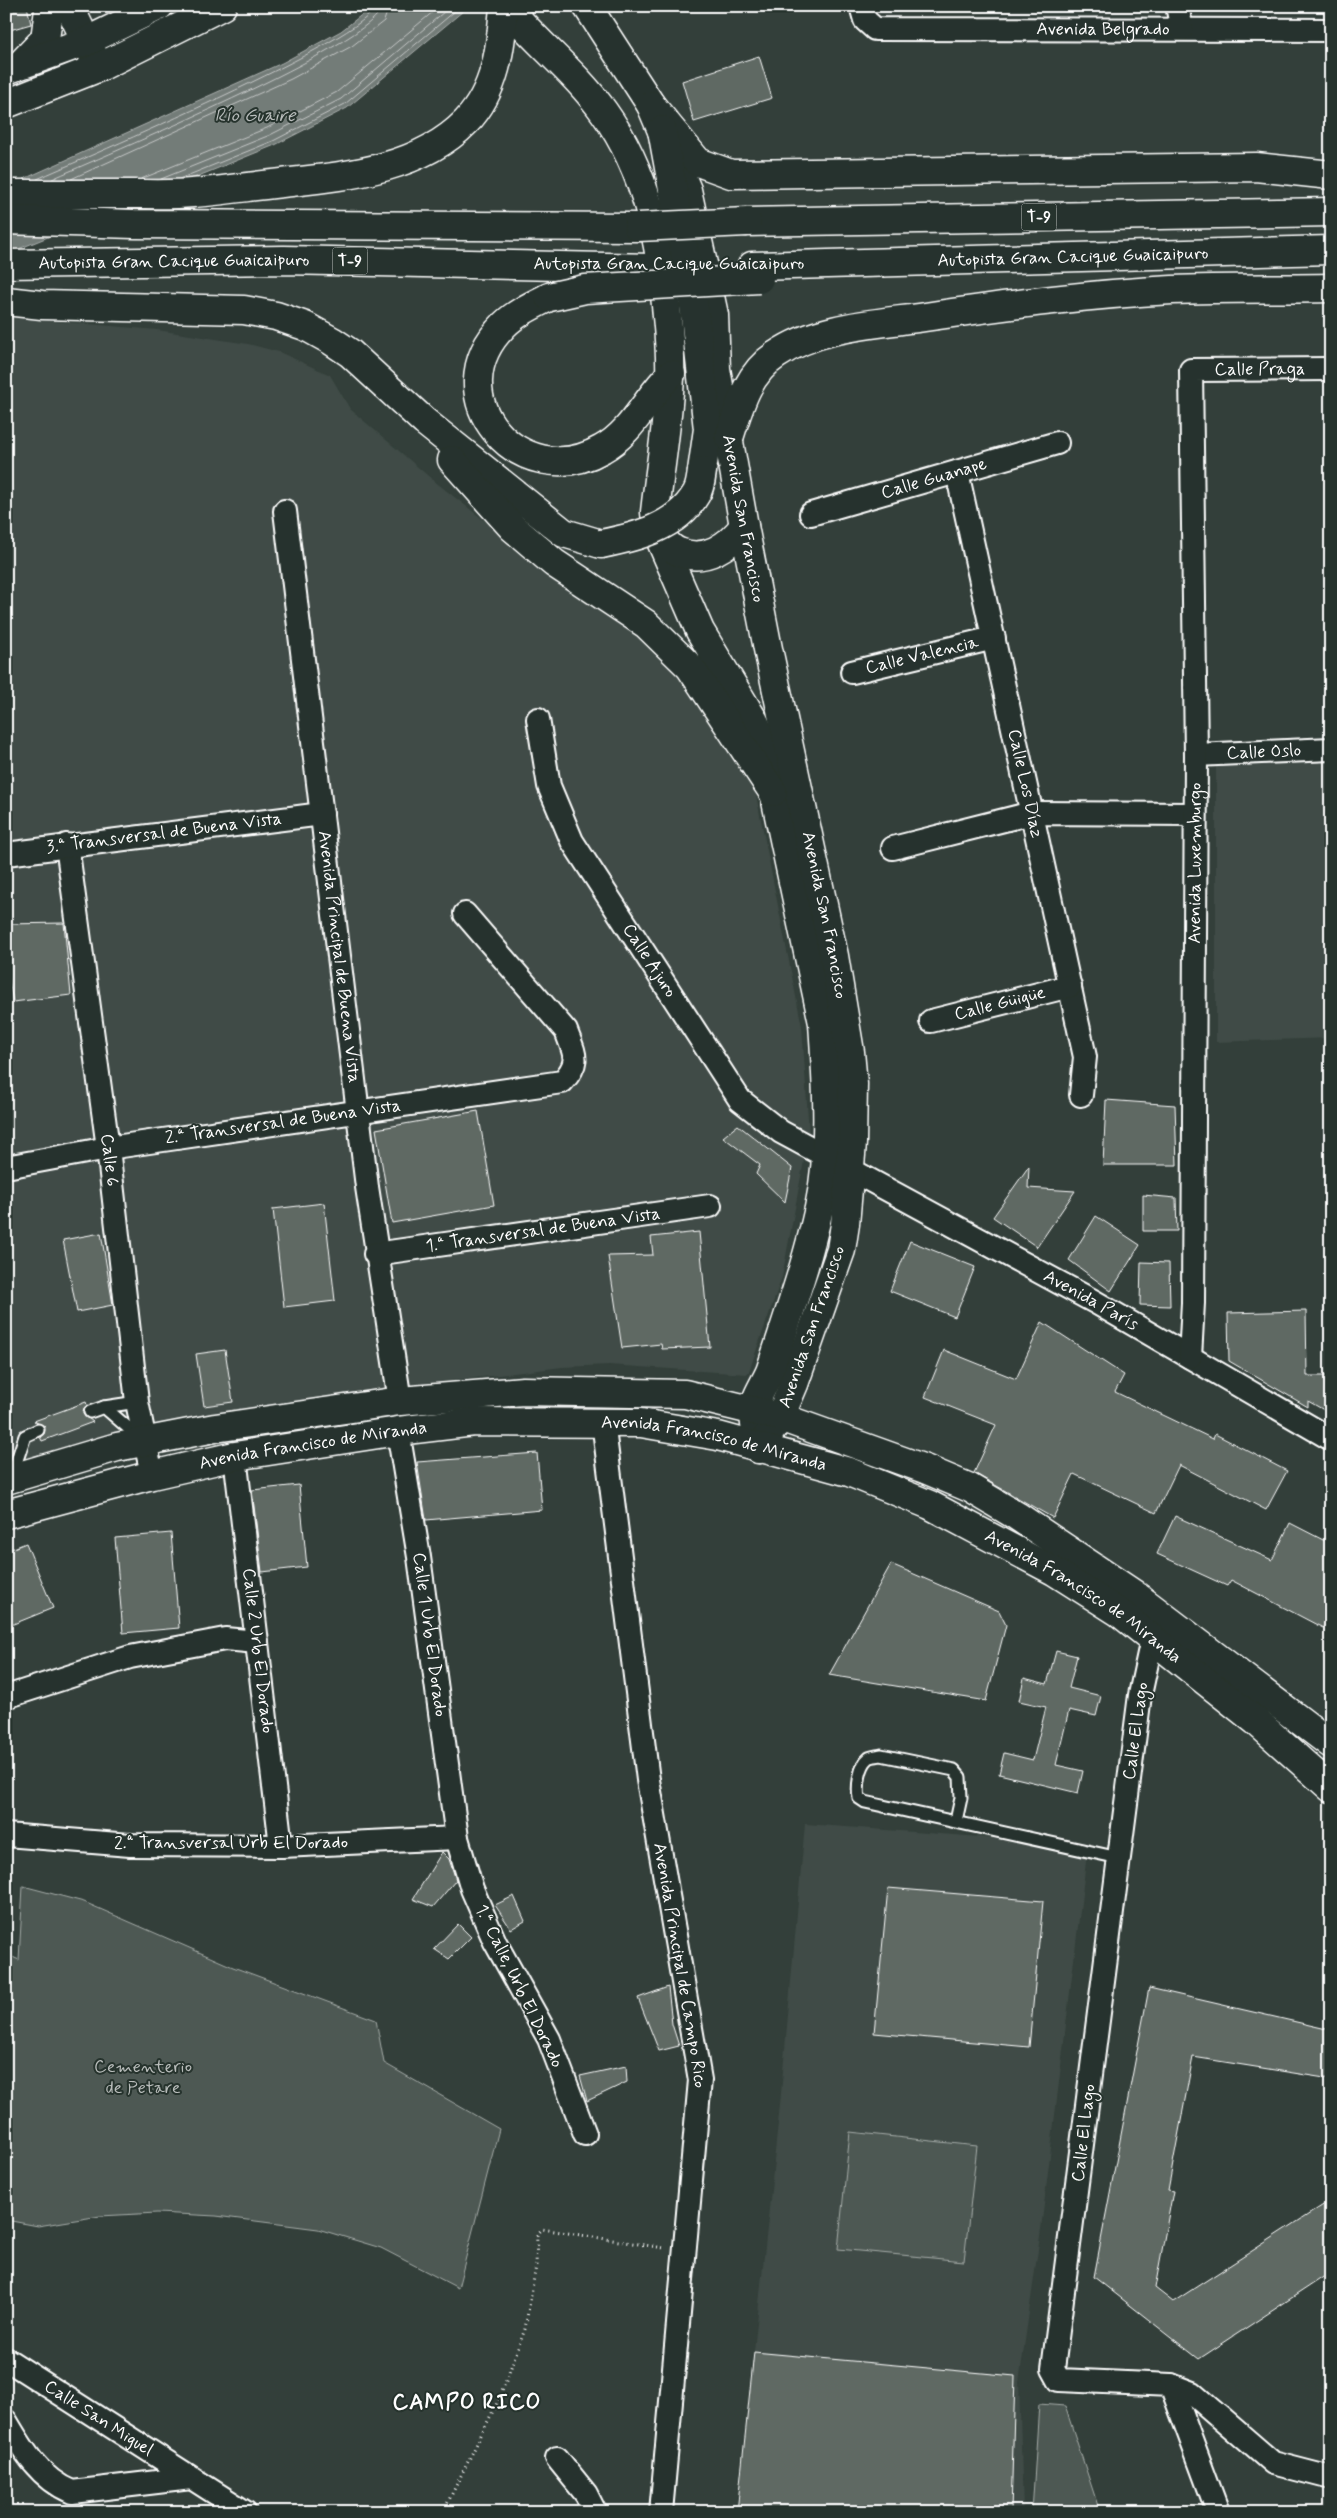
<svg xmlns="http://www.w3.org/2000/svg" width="1337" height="2518" font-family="Mynerve,sans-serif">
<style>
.built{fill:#404c47}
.green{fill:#4d5853;stroke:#a6aca9}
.water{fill:#737b78;stroke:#abb0ae}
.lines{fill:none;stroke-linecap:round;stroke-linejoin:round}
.shore{stroke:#c7cac9;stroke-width:1}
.building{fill:#5f6964;stroke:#fff}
.lane-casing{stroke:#fff;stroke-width:15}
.street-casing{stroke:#fff;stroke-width:26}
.secondary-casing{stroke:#fff;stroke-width:31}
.highway-casing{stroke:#fff;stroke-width:31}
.path{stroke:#fff;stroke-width:3;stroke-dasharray:1 4;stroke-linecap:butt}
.lane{stroke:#26332d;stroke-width:11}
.street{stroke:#26332d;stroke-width:22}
.secondary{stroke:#26332d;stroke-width:28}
.highway{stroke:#26332d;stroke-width:28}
.highway-bridge-casing{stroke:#fff;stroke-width:31;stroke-linecap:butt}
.highway-bridge{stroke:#26332d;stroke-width:28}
.labels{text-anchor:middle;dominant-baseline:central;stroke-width:4;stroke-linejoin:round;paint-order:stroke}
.shield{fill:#26332d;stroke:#bec2c0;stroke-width:1}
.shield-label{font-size:16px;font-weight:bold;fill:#fff}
.street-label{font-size:18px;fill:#fff;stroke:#26332d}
.park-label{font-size:18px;fill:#b8bcba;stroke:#26332d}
.water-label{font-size:19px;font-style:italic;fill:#b9bdbc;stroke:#26332d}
.district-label{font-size:22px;font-weight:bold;letter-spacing:1px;fill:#fff;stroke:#26332d}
</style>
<rect width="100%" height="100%" fill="#333f3a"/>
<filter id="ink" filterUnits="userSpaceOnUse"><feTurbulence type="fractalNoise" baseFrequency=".02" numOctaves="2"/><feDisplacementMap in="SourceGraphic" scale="10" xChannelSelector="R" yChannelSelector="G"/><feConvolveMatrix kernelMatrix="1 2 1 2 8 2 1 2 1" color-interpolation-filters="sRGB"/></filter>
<g filter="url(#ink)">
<g class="built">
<polygon points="6,317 157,330 248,344 279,352 330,375 350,409 434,481 508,539 615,616 665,660 689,687 745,769 755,790 802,1027 809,1134 782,1277 748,1374 609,1365 562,1367 354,1393 250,1410 6,1482"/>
<polygon points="1331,758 1331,1038 1216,1042 1216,762"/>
<polygon points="805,1824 1088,1845 1041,2229 1019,2382 1023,2512 737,2512 780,2105"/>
</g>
<g class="green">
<polygon points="23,1886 84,1902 233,1967 376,2020 384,2063 499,2129 458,2288 381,2248 318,2229 216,2216 157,2213 100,2216 38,2226 6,2220 6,1954 19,1960"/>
<polygon points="850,2132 977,2146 964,2261 838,2249"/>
<polygon points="1039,2404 1065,2406 1100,2512 1032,2512"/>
</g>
<polygon class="water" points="373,6 469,6 347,108 275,145 6,254 6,187 282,63 341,31"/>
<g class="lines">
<g class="shore">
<path d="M37,179C80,160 372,37 375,6"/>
<path d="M52,179C96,159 380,42 382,6"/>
<polyline points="71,179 291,79 352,46 384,21 389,6"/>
<polyline points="141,179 267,128 337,92 440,6"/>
<polyline points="161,179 270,135 341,99 451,6"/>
<polyline points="179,179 273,141 345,104 461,6"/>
</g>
</g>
<g class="building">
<polygon points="6,6 27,6 31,24 6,31"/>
<polygon points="759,56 772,98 694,122 682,81"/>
<polygon points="64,923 71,995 13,1002 6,964 6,924"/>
<polygon points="1106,1100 1175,1105 1177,1165 1103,1165"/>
<polygon points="478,1111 494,1205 392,1223 376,1129"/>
<polygon points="738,1125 792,1168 785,1202 756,1174 760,1165 723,1137"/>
<polygon points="1029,1166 1028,1188 1075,1191 1037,1247 993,1217"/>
<polygon points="1143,1195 1176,1198 1177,1231 1143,1231"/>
<polygon points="324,1203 335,1301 284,1307 273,1209"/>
<polygon points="1096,1216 1140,1245 1111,1291 1069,1260"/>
<polygon points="699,1232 710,1347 662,1349 661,1344 622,1348 608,1256 653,1255 651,1237"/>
<polygon points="101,1233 113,1305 77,1312 63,1240"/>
<polygon points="910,1241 975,1267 955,1317 890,1291"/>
<polygon points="1141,1262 1169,1263 1170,1306 1140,1305"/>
<polygon points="1306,1311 1307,1376 1331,1376 1331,1414 1308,1401 1308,1407 1229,1361 1228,1313"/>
<polygon points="1042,1322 1124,1375 1115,1392 1213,1439 1215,1434 1287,1471 1266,1510 1179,1465 1156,1513 1074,1474 1053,1518 974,1473 996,1425 925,1397 944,1350 1016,1379"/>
<polygon points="225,1350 233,1402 204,1406 196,1354"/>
<polygon points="86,1402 87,1405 84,1408 83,1414 93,1422 42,1441 40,1437 44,1434 45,1427 34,1421"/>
<polygon points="537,1453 542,1510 426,1520 417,1462"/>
<polygon points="299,1485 307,1567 262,1572 252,1490"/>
<polygon points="1175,1516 1272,1560 1290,1523 1331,1544 1331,1613 1323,1628 1231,1580 1227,1586 1157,1554"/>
<polygon points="171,1533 179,1628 123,1633 115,1538"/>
<polygon points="26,1543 53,1608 6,1627 6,1551"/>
<polygon points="891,1564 999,1611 1006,1625 986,1701 829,1675"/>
<polygon points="1056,1651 1077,1656 1069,1688 1101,1696 1096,1716 1069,1710 1056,1765 1083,1771 1078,1793 999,1774 1004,1753 1033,1760 1046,1707 1019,1701 1024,1678 1047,1684"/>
<polygon points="442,1852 449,1859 456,1880 433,1907 413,1899"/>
<polygon points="888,1888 1043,1901 1029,2047 874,2033"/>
<polygon points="514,1896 525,1921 511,1929 495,1905"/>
<polygon points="458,1924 471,1937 449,1959 434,1949"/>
<polygon points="668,1987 672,2024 679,2046 659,2051 638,1998"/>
<polygon points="1149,1988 1331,2030 1331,2079 1193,2057 1168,2190 1173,2191 1155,2288 1173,2302 1331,2200 1331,2272 1199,2359 1094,2277"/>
<polygon points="626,2066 627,2082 587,2101 580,2076"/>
<polygon points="754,2352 1015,2376 1011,2512 737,2512"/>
</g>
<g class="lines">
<defs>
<g id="lane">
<polyline points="104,1407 141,1439"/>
<polyline points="90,1412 104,1407 137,1402"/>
<polyline points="12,1475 25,1436 38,1430"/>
<path d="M956,1821L961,1798L960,1777L954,1770L881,1755C878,1756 872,1756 869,1758C859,1766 857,1787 859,1798L865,1802L1119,1858"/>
</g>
<g id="street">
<path id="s1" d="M861,6L865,20L875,29L1331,30"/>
<polyline points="1177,6 1182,29"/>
<path id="s2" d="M957,472L1085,1057L1081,1095"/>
<path id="s3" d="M285,511L367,1187L400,1401"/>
<path id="s4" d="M811,514L1057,443"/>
<path id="s5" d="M852,672L994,638"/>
<path id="s6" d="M538,719L549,786L572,841L740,1100L781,1132L1095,1302L1331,1439"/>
<path id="s7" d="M1196,755L1331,749"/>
<path id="s8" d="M67,845L108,1148L137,1402L152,1475"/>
<polyline points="893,848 1032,813 1194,814"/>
<polyline points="6,854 322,814"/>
<path id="s9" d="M931,1021L1070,986"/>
<path d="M6,1167L108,1148L562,1082C581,1062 575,1055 566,1031L465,914"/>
<polyline points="375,1254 710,1206"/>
<path id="s10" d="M1190,1357L1193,1303L1196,755L1191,370L1331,369"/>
<path id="s11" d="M603,1421L648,1780L700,2080L661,2512"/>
<path id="s12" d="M398,1431L419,1557L457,1838L472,1889L495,1942L549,2039L585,2134"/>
<path id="s13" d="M235,1456L281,1846"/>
<polyline points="1152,1639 1140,1695 1053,2369 1059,2380 1171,2385 1218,2512"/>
<polyline points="6,1697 130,1657 225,1639 257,1642"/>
<polyline points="6,1835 130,1845 281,1846 457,1838"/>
<path id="s14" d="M6,2359L245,2512"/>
<polyline points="1171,2385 1192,2393 1273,2463 1331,2478"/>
<path d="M6,2421C23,2450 40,2479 72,2492L191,2478"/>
<polyline points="557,2458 586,2494 595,2512"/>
</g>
<g id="secondary">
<polyline points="69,6 94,57"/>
<path d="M506,6C537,43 576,73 604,112C647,172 661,243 667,316C669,336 671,356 670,376C668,422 660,467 655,512L657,532L700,631L754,721L763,740L823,1023C827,1084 832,1148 819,1208C807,1263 788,1316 771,1369C767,1381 754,1398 754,1411C754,1423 757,1437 759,1449"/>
<path id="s15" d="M587,6L651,105L687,190L714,315L716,369L744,526L768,649L834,956L850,1052L853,1084L852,1143L845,1224L841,1250L794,1384L780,1417L759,1449"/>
<polyline points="22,63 45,39 49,10"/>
<polyline points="6,70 87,41 159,6"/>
<polyline points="6,104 100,67 222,6"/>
<path d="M658,533C664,540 670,549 679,552C705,563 729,546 744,526"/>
<polyline points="6,1480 117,1447 215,1428 400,1401 523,1391 685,1394 780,1417 925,1469 970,1488 1017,1516 1135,1595 1331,1744"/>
<path id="s16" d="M6,1514L152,1475L235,1456L398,1431L474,1422L641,1423L718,1436L849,1472L930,1505L1054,1571L1120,1613L1256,1721L1331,1788"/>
</g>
<g id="highway">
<polyline points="651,105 698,162 731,174 1256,167 1331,175"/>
<polyline points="662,130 693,298 708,429 702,471"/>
<path d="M6,194C48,194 90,194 131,194C151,194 172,195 192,193C222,191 252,186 282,183C345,176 419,170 466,122C496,91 501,47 504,6"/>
<polyline points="6,220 134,224 638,227"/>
<polyline points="747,222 1331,212"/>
<path id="s17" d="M6,264L284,260L652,268"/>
<path id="s18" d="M752,266L1331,250"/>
<path d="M549,297C533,305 516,313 504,325C433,396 521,496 602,449C633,432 646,398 671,374"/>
<polyline points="6,301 42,305 244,310 276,316 305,326 332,341 350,353 425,422 564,533 601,544"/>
<path d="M729,438C739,407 747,374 776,355C818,326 875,324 925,317C1007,305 1089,294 1172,290C1225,288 1278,289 1331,288"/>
<polyline points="452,460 512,527 554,563 646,624 690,667 773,792"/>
</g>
</defs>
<use href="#lane" class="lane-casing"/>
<use href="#street" class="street-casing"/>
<use href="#secondary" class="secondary-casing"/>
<use href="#highway" class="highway-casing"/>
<polyline class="path" points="443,2512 500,2397 525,2329 536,2266 537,2235 542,2229 664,2248"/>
<use href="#lane" class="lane"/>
<use href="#street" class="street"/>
<use href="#secondary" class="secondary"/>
<use href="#highway" class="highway"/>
<defs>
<g id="highway-bridge">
<polyline points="638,227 747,222"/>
<polyline points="549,297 585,289 759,279"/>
<path d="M601,544C636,537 677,527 696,494C700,488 701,479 702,471"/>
</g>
</defs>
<use href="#highway-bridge" class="highway-bridge-casing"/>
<use href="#highway-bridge" class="highway-bridge"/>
</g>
</g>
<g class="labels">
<g class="shield">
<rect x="1021.5" y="203.5" width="35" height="27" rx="4"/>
<rect x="332.5" y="247.5" width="35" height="27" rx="4"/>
</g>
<g class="shield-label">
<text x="1039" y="217">T-9</text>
<text x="350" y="261">T-9</text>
</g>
<g class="street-label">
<text stroke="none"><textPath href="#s1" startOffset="256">Avenida Belgrado</textPath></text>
<text stroke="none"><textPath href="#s18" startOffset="321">Autopista Gran Cacique Guaicaipuro</textPath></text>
<text stroke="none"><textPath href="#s17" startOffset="168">Autopista Gran Cacique Guaicaipuro</textPath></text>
<text x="669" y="264">Autopista Gran Cacique Guaicaipuro</text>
<text stroke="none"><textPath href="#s10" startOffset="1056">Calle Praga</textPath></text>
<text stroke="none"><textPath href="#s4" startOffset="128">Calle Guanape</textPath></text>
<text stroke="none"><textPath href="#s15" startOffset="544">Avenida San Francisco</textPath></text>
<text stroke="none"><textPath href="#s5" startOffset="72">Calle Valencia</textPath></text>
<text stroke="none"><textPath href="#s7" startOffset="68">Calle Oslo</textPath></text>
<text stroke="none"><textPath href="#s2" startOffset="319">Calle Los Díaz</textPath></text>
<text transform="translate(164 833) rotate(-7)">3.ª Transversal de Buena Vista</text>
<text stroke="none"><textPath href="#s10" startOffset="494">Avenida Luxemburgo</textPath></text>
<text stroke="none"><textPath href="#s15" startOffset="949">Avenida San Francisco</textPath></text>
<text stroke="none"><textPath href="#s3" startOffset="449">Avenida Principal de Buena Vista</textPath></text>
<text stroke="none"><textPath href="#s6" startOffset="270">Calle Ajuro</textPath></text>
<text stroke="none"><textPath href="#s9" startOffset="71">Calle Güigüe</textPath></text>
<text transform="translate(283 1122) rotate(-8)">2.ª Transversal de Buena Vista</text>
<text stroke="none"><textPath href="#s8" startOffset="318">Calle 6</textPath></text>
<text transform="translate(543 1230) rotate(-8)">1.ª Transversal de Buena Vista</text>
<text stroke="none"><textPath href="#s6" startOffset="841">Avenida París</textPath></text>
<text transform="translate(812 1327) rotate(-71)">Avenida San Francisco</text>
<text stroke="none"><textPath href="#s16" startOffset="720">Avenida Francisco de Miranda</textPath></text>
<text stroke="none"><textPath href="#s16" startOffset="315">Avenida Francisco de Miranda</textPath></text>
<text stroke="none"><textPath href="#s16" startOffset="1125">Avenida Francisco de Miranda</textPath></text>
<text stroke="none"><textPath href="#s12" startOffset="206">Calle 1 Urb El Dorado</textPath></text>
<text stroke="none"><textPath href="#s13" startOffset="196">Calle 2 Urb El Dorado</textPath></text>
<text transform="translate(1136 1731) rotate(-82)">Calle El Lago</text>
<text x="231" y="1843">2.ª Transversal Urb El Dorado</text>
<text stroke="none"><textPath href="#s11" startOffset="550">Avenida Principal de Campo Rico</textPath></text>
<text transform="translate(519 1986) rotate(64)">1.ª Calle, Urb El Dorado</text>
<text transform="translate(1084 2133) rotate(-83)">Calle El Lago</text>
<text stroke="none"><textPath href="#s14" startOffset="110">Calle San Miguel</textPath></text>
</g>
<g class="park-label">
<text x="143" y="2067">Cementerio<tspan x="143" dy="21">de Petare</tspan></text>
</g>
<g class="water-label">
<text x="255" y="115">Río Guaire</text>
</g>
<g class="district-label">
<text x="467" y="2403">CAMPO RICO</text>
</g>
</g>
<rect width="1337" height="2518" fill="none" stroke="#26332d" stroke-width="25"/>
<rect x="12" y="12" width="1312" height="2493" fill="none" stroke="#fff" stroke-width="2" filter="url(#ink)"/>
</svg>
